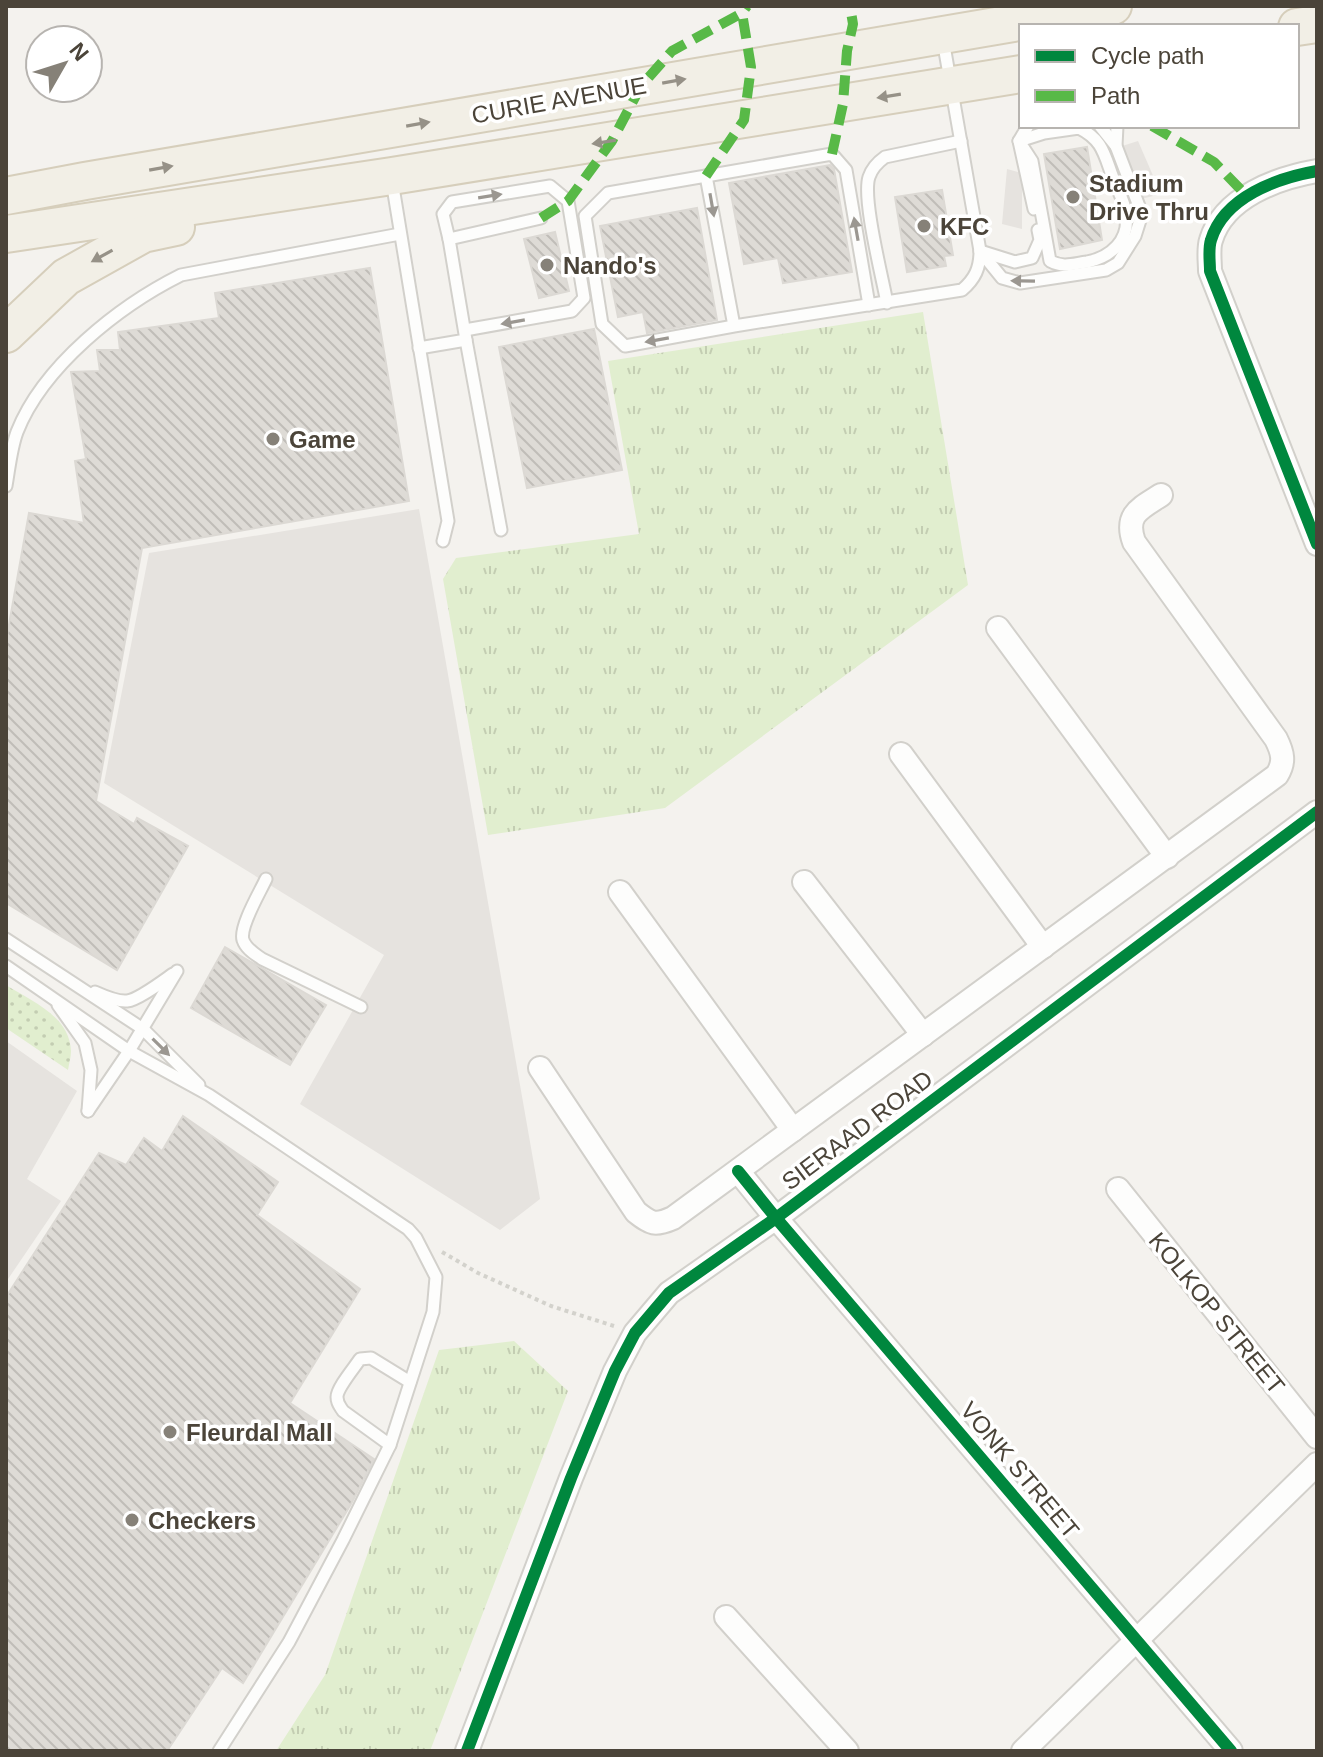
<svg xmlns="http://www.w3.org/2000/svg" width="1323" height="1757" font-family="Helvetica,sans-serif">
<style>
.grass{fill:url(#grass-tufts)}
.park{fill:url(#park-dots)}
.parking{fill:#e6e3df}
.building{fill:url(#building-back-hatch);stroke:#dcd9d4;stroke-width:2}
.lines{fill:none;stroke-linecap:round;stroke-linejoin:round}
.service-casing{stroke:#d2d0cb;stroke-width:15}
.minor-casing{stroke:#d2d0cb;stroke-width:26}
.primary-casing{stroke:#d6cebb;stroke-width:40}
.path{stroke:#d3d2cc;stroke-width:4;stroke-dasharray:4 4;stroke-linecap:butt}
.service{stroke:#fdfdfc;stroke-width:11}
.minor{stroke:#fdfdfc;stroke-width:22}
.primary{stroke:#f2efe6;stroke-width:36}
.quiet{stroke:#58b947;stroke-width:10;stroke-dasharray:20 10;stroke-linecap:butt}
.cycleway-casing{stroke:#fff;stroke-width:17}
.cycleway{stroke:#00873e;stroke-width:12}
.oneway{fill:#969187}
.oneway2{fill:#9b9791}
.poi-dot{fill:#868178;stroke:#fff;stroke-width:3}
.labels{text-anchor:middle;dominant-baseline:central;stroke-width:7;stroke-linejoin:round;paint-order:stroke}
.street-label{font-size:24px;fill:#4b4439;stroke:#fff}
.poi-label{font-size:24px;font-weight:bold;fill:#4b4439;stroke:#fff;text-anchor:start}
</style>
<defs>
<pattern id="grass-tufts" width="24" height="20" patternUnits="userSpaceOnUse" patternTransform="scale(2)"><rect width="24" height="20" fill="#e1eecf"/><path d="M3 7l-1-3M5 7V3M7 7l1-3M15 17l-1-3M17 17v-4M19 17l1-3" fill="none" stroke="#c3cdb2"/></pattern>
<pattern id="park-dots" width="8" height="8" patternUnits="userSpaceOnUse" patternTransform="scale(2)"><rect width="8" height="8" fill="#e1eecf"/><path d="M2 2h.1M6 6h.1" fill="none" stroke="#c3cdb2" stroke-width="1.8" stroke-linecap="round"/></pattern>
<pattern id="building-back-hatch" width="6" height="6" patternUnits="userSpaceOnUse" patternTransform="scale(2)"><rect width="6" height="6" fill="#dedbd6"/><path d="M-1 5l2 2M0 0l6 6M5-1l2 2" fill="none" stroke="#c0bdb8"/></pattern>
</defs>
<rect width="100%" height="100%" fill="#f4f2ee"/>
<g class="grass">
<polygon points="923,312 968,585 665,808 488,835 443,579 456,558 639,534 608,361"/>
<polygon points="514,1341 568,1391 430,1751 276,1751 325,1675 439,1350"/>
</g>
<path class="park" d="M6,985C31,1001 70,1016 71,1051C71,1057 69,1064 68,1070L6,1028Z"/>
<g class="parking">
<polygon points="1138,141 1161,194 1141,199 1119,147"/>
<polygon points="1007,169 1022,173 1022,229 1002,224"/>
<polygon points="419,509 540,1199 500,1230 300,1104 384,955 104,783 149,553"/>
<polygon points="6,1041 77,1091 27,1179 61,1201 6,1282"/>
</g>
<g class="building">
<polygon points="1087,147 1102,240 1060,249 1044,154"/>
<polygon points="830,165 834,169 852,272 783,283 778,258 744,264 729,183"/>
<polygon points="942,190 953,255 944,256 946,266 907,272 895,197"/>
<polygon points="697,208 717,320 647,333 643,312 618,317 600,226"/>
<polygon points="555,232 569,291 539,298 524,239"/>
<polygon points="370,268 409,501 142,548 96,801 134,824 137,818 188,846 117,970 6,903 6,641 29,513 84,523 75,461 86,459 71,372 100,371 97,350 120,350 118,332 219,318 215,293"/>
<polygon points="594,329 622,470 527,488 499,347"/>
<polygon points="225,947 326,1005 290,1065 191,1008"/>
<polygon points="183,1116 278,1182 257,1215 360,1289 290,1403 374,1459 351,1504 243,1683 222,1668 167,1751 6,1751 6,1297 99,1153 126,1165 144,1138 162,1151"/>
</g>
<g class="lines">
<defs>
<g id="service">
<polyline points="1028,126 1019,141 1034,209"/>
<polyline points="1100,126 1116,146"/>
<path d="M1079,128C1103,140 1104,154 1113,178C1117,189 1125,202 1126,214C1130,240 1111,257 1087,262C1072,264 1064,268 1050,261L1032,161L1019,141L1044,133Z"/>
<polyline points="706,176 832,154 846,170 869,305"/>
<polyline points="392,181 448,521 443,541"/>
<polyline points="449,239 443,214 452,202 550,186 568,201 584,298 572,311 465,330"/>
<polyline points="980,251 1002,278 1020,283 1106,270 1118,263 1135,236 1142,214 1116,146 1117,126"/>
<polyline points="980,251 1015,262 1032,258 1040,240 1038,230"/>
<path d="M887,303C882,276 862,198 869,177C872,168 878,162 885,157L961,141"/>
<path d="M734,326L706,176L608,193L585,216L602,324L625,346L734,326L962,290C975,279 980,268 980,251L943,40"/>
<polyline points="466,340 501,530"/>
<polyline points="419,348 466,340 449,239 541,218"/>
<path d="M6,486C9,469 11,448 17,432C43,366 119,306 181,275L400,234"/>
<path d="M266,879C260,892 239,927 243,940C246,949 255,954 262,959L361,1007"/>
<polyline points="6,939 143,1029 199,1085"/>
<polyline points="6,966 129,1051 209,1095 408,1229 416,1238 436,1277 433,1312 390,1445 343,1540 289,1642 219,1751"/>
<path d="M95,992C104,996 118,1002 127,1001C138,1000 163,981 173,974"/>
<polyline points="58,1005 85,1043 91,1070 88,1111"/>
<polyline points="88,1111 129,1051 177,971"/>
<path d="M390,1445L343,1411C340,1406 337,1404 337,1397C337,1388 354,1368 360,1359L371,1358L410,1382"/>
</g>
<g id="minor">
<path d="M1317,171C1277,178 1224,197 1211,240C1208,249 1210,261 1210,271L1317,544"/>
<polyline points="998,628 1167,857"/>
<polyline points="901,754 1043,947"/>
<polyline points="804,882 923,1035"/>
<polyline points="620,892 793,1130"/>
<path d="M540,1068L636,1212C651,1224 655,1226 673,1218L1277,775C1285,762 1283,753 1276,739L1134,542C1124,514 1141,508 1161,495"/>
<polyline points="738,1171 776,1218 1231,1751"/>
<polyline points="1118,1189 1317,1437"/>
<polyline points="726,1617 847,1751"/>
<polyline points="467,1751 571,1478 615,1371 635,1333 669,1293 776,1218 1317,812"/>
<polyline points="1023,1751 1317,1464"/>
</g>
<g id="primary">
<polyline points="1297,27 1317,24"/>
<polyline points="6,196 85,181 1113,6"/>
<polyline points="6,234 392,176 1021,74"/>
<polyline points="6,334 66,277 143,234 176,227"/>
</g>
</defs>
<use href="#service" class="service-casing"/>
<use href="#minor" class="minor-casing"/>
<use href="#primary" class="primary-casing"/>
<polyline class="path" points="442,1252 478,1273 551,1306 614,1326"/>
<use href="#service" class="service"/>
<use href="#minor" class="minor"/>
<use href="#primary" class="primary"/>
<g class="quiet">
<polyline points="1152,126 1214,162 1247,196"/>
<polyline points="832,154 843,104 847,51 853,24 850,6"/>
<polyline points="706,176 744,120 751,67 742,13"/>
<polyline points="541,218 568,201 612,141 641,86 672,51 742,13 747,6"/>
</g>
<defs>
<g id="cycleway">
<path d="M1317,171C1277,178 1224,197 1211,240C1208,249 1210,261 1210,271L1317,544"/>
<polyline points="738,1171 776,1218 1231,1751"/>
<polyline points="467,1751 571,1478 615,1371 635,1333 669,1293 776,1218 1317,812"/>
</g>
</defs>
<use href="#cycleway" class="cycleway-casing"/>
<use href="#cycleway" class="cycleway"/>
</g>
<defs><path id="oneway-solid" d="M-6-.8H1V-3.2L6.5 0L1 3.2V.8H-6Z" transform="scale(2)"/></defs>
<g class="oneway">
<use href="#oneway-solid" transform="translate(674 81) rotate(-10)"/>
<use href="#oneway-solid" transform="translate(889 96) rotate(171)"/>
<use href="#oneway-solid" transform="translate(418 124) rotate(-10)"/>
<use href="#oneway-solid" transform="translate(604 142) rotate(171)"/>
<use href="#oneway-solid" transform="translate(161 168) rotate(-10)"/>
<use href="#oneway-solid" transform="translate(102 256) rotate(151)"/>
</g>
<g class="oneway2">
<use href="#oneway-solid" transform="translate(490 196) rotate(-9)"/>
<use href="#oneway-solid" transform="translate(712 205) rotate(80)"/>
<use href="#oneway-solid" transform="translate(856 229) rotate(-100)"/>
<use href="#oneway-solid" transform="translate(1023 281) rotate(-179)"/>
<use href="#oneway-solid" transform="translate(513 322) rotate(170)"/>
<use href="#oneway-solid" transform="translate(657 340) rotate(170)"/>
<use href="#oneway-solid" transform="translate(161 1047) rotate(45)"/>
</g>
<g class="poi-dot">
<circle cx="1073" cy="197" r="8"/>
<circle cx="924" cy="226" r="8"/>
<circle cx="547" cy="265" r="8"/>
<circle cx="273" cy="439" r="8"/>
<circle cx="170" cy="1432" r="8"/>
<circle cx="132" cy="1520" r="8"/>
</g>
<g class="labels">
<g class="street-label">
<text transform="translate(559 100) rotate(-10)">CURIE AVENUE</text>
<text transform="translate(857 1130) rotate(-37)">SIERAAD ROAD</text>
<text transform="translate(1217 1313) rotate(51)">KOLKOP STREET</text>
<text transform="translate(1020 1470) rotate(50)">VONK STREET</text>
</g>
<g class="poi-label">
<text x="1089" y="183">Stadium<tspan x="1089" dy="28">Drive Thru</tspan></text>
<text x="940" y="226">KFC</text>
<text x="563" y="265">Nando's</text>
<text x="289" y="439">Game</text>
<text x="186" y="1432">Fleurdal Mall</text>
<text x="148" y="1520">Checkers</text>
</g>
</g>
<rect width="1323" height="1757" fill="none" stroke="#4b4439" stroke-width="16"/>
<rect x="1019" y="24" width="280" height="104" fill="#ffffff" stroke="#b7b4b0" stroke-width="2"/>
<rect x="1035" y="50" width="40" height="12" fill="#00873e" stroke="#b7b4b0" stroke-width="2"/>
<text x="1091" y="64" font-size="24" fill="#4b4439">Cycle path</text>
<rect x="1035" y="90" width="40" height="12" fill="#58b947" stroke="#b7b4b0" stroke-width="2"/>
<text x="1091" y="104" font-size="24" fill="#4b4439">Path</text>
<g transform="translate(64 64) rotate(51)"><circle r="38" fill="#ffffff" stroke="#b7b4b0" stroke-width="2"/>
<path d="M0-6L14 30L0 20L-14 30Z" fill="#868178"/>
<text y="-12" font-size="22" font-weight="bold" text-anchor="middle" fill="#4b4439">N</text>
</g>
</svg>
